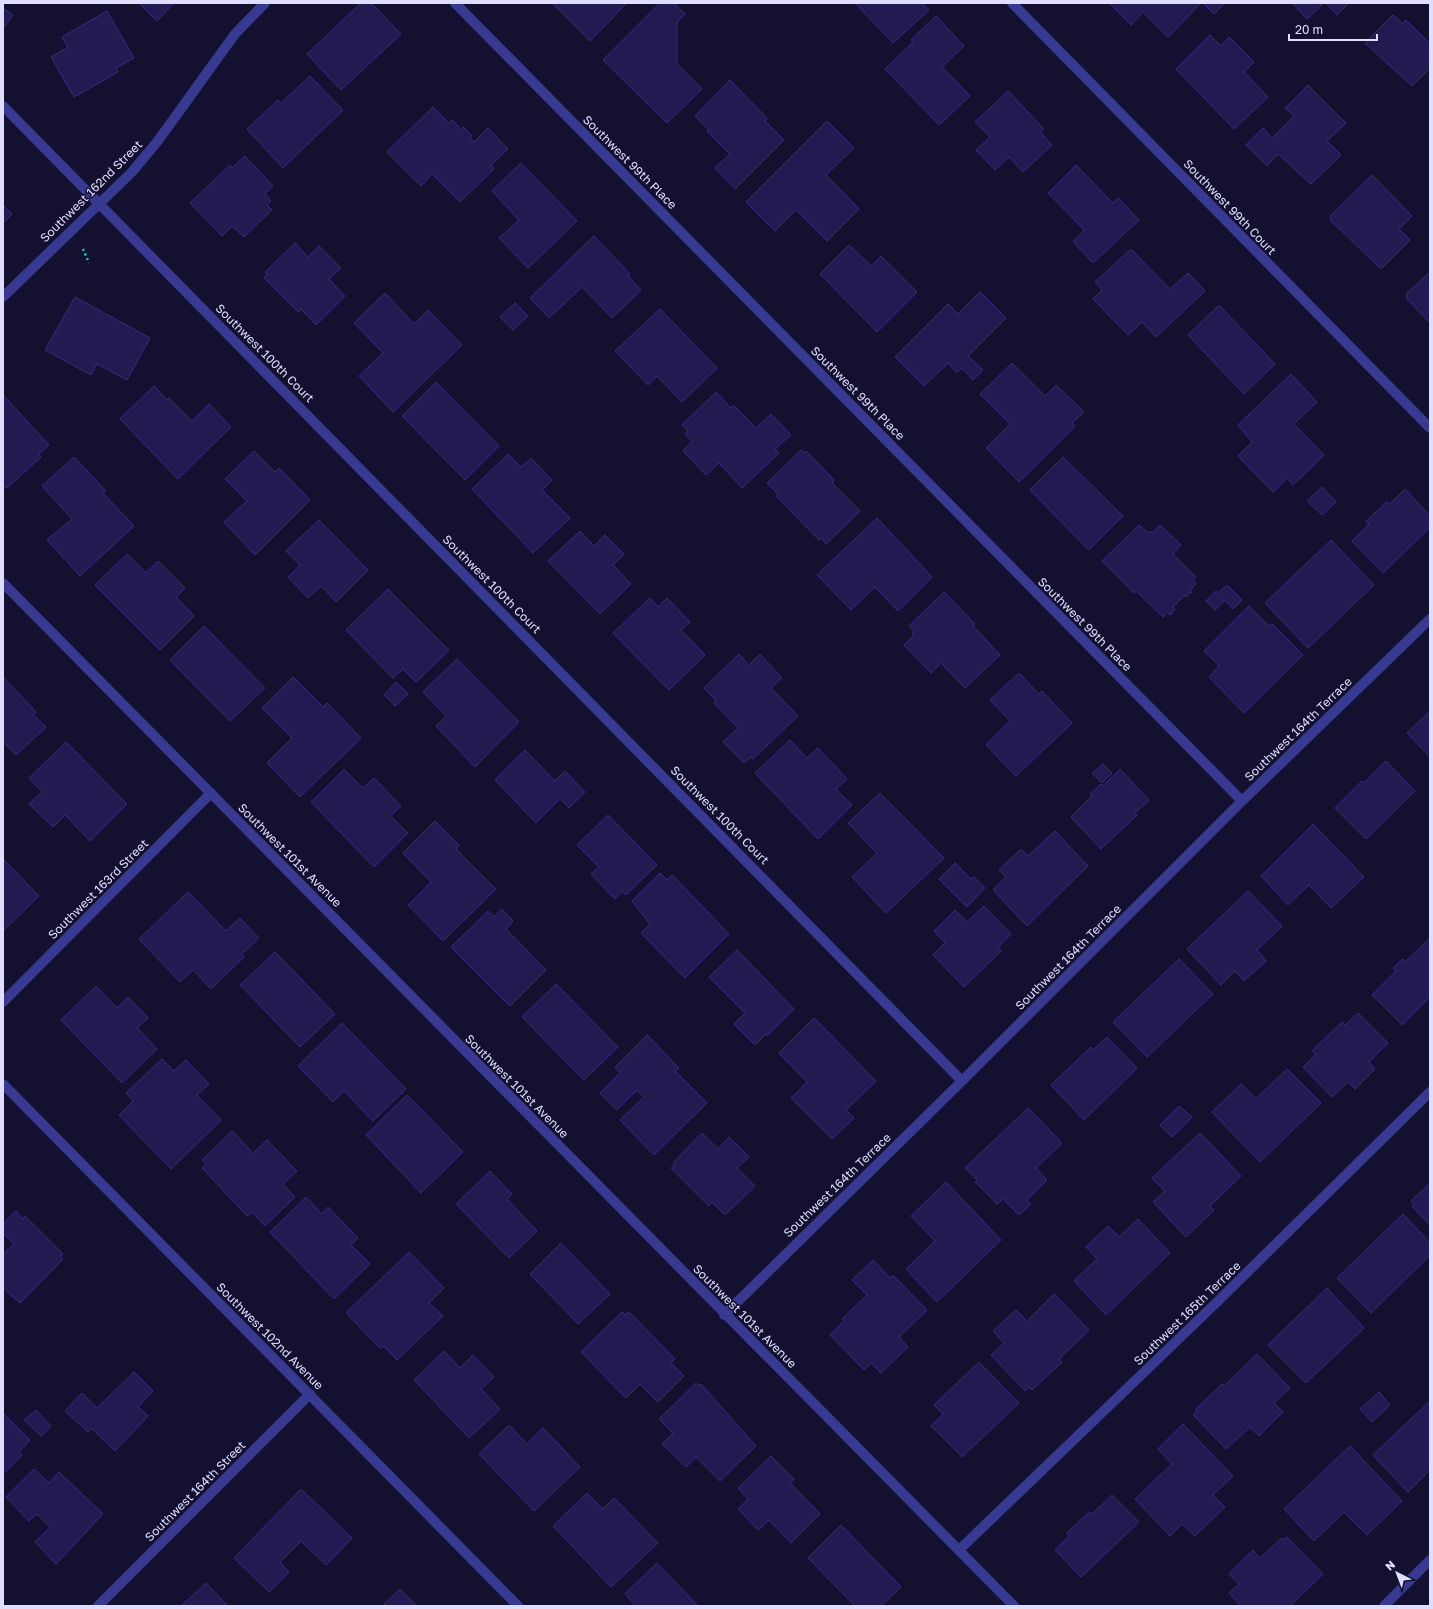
<svg xmlns="http://www.w3.org/2000/svg" width="1433" height="1609" font-family="'Golos Text',sans-serif">
<style>
.building{fill:#231a52;stroke:#372b7f}
.lines{fill:none;stroke-linecap:round;stroke-linejoin:round}
.path{stroke:#27cab7;stroke-width:2.5;stroke-dasharray:2 3;stroke-linecap:butt}
.minor{stroke:#383991;stroke-width:10}
.labels{text-anchor:middle;dominant-baseline:central;stroke-width:3;stroke-linejoin:round;paint-order:stroke}
.street-label{font-size:12px;fill:#e0deff;stroke:#14102f}
</style>
<rect width="100%" height="100%" fill="#14102f"/>
<g class="building">
<polygon points="139,3 174,3 157,21"/>
<polygon points="361,3 371,3 401,34 341,90 307,54"/>
<polygon points="552,3 624,3 626,4 590,41"/>
<polygon points="660,3 674,3 685,14 677,22 677,64 702,89 667,123 603,60"/>
<polygon points="855,3 922,3 929,10 893,43"/>
<polygon points="1109,3 1201,3 1168,37 1143,12 1131,25"/>
<polygon points="1203,3 1225,3 1214,14"/>
<polygon points="1292,3 1324,3 1307,19"/>
<polygon points="1326,3 1349,3 1337,15"/>
<polygon points="3,8 13,15 5,26 3,24"/>
<polygon points="107,11 134,58 116,68 118,72 74,97 51,57 68,47 62,37"/>
<polygon points="1393,15 1403,24 1406,20 1430,44 1430,68 1412,86 1365,43"/>
<polygon points="936,16 964,46 942,67 970,96 939,125 885,69 913,42 911,40"/>
<polygon points="1210,35 1221,46 1229,37 1254,62 1244,72 1268,97 1234,129 1176,69"/>
<polygon points="310,76 343,110 283,168 247,129 278,100 281,103"/>
<polygon points="730,80 767,118 765,121 784,140 735,189 715,168 730,154 707,131 709,130 695,116"/>
<polygon points="1308,85 1346,123 1327,141 1341,155 1311,184 1278,154 1267,166 1246,145 1263,128 1272,138 1294,116 1285,108"/>
<polygon points="1008,91 1044,129 1040,132 1052,145 1023,172 1009,157 995,170 976,150 990,137 975,122"/>
<polygon points="433,107 449,123 452,120 461,129 463,127 472,136 470,138 474,142 488,128 508,149 491,165 494,169 460,202 432,174 421,186 387,152"/>
<polygon points="827,121 854,148 826,175 859,209 827,241 796,210 775,231 746,202"/>
<polygon points="245,156 273,186 265,194 271,201 267,205 272,210 244,237 232,226 222,236 190,203 230,165 232,168"/>
<polygon points="521,163 577,221 528,268 499,238 519,220 492,191"/>
<polygon points="1076,165 1113,203 1118,198 1139,220 1093,263 1073,242 1084,230 1048,193"/>
<polygon points="1372,175 1412,216 1399,229 1410,240 1381,269 1330,220 1331,218 1330,216"/>
<polygon points="3,205 12,214 3,223"/>
<polygon points="594,236 630,274 628,276 641,290 612,318 582,287 549,318 530,298"/>
<polygon points="295,243 308,257 319,246 341,268 329,279 345,296 316,325 301,309 298,312 264,278 267,275 265,272"/>
<polygon points="849,245 871,266 881,256 917,292 877,332 820,274"/>
<polygon points="1131,249 1170,289 1188,273 1205,291 1156,337 1142,322 1128,335 1093,299 1102,290 1095,282"/>
<polygon points="1430,272 1430,323 1406,298 1408,296 1406,294"/>
<polygon points="980,292 1006,318 968,356 983,370 973,380 962,368 957,373 948,363 924,386 895,357 948,304 958,314"/>
<polygon points="385,293 414,324 428,310 462,345 393,412 359,376 383,353 354,323"/>
<polygon points="75,297 150,338 127,380 97,364 91,375 45,350"/>
<polygon points="515,303 528,316 513,330 500,317"/>
<polygon points="1219,305 1275,364 1244,394 1188,335"/>
<polygon points="660,309 717,368 682,402 657,376 648,385 615,351"/>
<polygon points="1012,363 1045,396 1056,385 1084,412 1072,423 1075,426 1019,482 986,448 1010,424 980,394"/>
<polygon points="1291,374 1317,402 1294,424 1324,455 1293,485 1287,478 1273,492 1238,456 1252,442 1238,425"/>
<polygon points="436,382 499,446 465,480 402,416"/>
<polygon points="154,386 167,400 169,398 192,421 209,404 231,427 178,479 120,419"/>
<polygon points="716,392 731,408 734,406 756,428 771,414 791,435 775,449 779,453 742,488 719,463 706,475 683,451 692,441 685,434 688,431 682,425"/>
<polygon points="3,395 49,445 39,454 41,457 7,488 5,486 3,488"/>
<polygon points="801,450 804,453 806,451 834,480 832,483 860,511 826,544 821,538 819,540 776,496 778,494 767,483"/>
<polygon points="254,451 275,472 279,468 310,500 255,555 224,522 247,501 225,479"/>
<polygon points="508,454 521,467 531,458 552,480 542,490 570,518 533,553 472,489"/>
<polygon points="74,457 106,491 103,493 134,526 80,576 47,540 72,519 42,486"/>
<polygon points="1063,457 1123,516 1089,550 1030,490"/>
<polygon points="1322,487 1336,502 1322,515 1307,501"/>
<polygon points="1405,489 1430,516 1430,527 1383,573 1352,541 1369,524 1366,521 1387,502 1390,504"/>
<polygon points="877,518 932,577 898,611 875,587 851,610 817,575"/>
<polygon points="319,520 368,570 336,602 321,586 308,598 288,577 300,565 286,551"/>
<polygon points="1139,525 1148,533 1150,531 1152,533 1160,525 1181,545 1173,554 1196,577 1193,580 1196,584 1190,590 1192,592 1186,597 1185,595 1173,607 1175,610 1170,615 1167,612 1163,617 1136,591 1134,593 1102,561"/>
<polygon points="580,531 594,546 605,535 624,554 613,565 631,584 600,614 548,561"/>
<polygon points="1331,540 1374,585 1308,648 1265,603"/>
<polygon points="127,554 146,573 158,561 185,588 176,597 194,616 160,650 95,585"/>
<polygon points="1227,585 1242,600 1233,609 1225,600 1215,610 1206,601 1216,591 1218,593"/>
<polygon points="388,589 449,650 416,682 403,669 393,678 346,630"/>
<polygon points="944,592 975,624 973,626 1000,655 965,688 941,663 931,673 904,645 914,635 912,633 914,631 909,626"/>
<polygon points="650,598 658,607 667,598 690,622 681,630 705,655 669,690 613,633"/>
<polygon points="1249,606 1269,626 1272,624 1303,655 1244,713 1209,677 1219,666 1204,651"/>
<polygon points="204,626 265,688 230,721 170,660"/>
<polygon points="739,654 749,665 760,654 782,678 771,688 798,716 753,759 751,757 744,763 723,742 738,728 714,703 716,700 704,688"/>
<polygon points="457,659 519,722 475,767 436,726 446,716 423,692"/>
<polygon points="1019,673 1039,694 1042,691 1072,723 1016,776 986,745 1010,721 990,700"/>
<polygon points="3,677 36,712 33,715 46,727 16,755 3,742"/>
<polygon points="293,677 323,707 327,703 361,738 300,797 267,763 292,738 262,708"/>
<polygon points="396,682 408,694 395,706 384,695"/>
<polygon points="1430,711 1430,757 1407,733"/>
<polygon points="790,740 807,758 818,748 847,779 836,789 852,805 818,839 755,773"/>
<polygon points="66,742 127,804 90,841 65,815 53,827 29,804 42,792 29,778"/>
<polygon points="525,750 555,781 565,771 585,792 569,808 560,799 536,823 495,780"/>
<polygon points="1386,761 1415,791 1366,839 1335,808 1362,781 1364,783"/>
<polygon points="1103,764 1112,773 1102,783 1092,773"/>
<polygon points="344,769 363,788 374,778 401,806 391,816 408,833 374,867 311,802"/>
<polygon points="1120,769 1149,800 1135,813 1137,815 1101,849 1071,817 1092,796 1090,794 1101,784 1103,786"/>
<polygon points="880,793 944,858 886,913 852,877 877,853 848,823"/>
<polygon points="608,815 657,865 626,895 622,891 615,899 591,874 599,867 577,845"/>
<polygon points="435,821 459,845 456,849 496,889 443,941 408,905 431,882 403,853"/>
<polygon points="1313,824 1364,877 1331,908 1309,885 1288,905 1261,876"/>
<polygon points="1055,831 1088,866 1027,926 993,890 1006,877 999,870 1021,849 1028,856"/>
<polygon points="3,859 39,896 3,931"/>
<polygon points="955,863 971,879 974,877 985,888 967,907 939,879"/>
<polygon points="660,873 667,880 672,875 729,934 685,978 641,933 650,924 632,901"/>
<polygon points="1248,891 1282,926 1257,950 1266,961 1244,981 1235,971 1221,985 1187,949"/>
<polygon points="188,892 226,931 240,918 259,938 242,954 244,957 211,989 193,970 180,982 139,939"/>
<polygon points="984,906 1011,934 998,947 1001,951 964,987 933,955 945,943 934,931 955,910 967,922"/>
<polygon points="502,909 513,921 506,929 546,970 510,1006 451,947 488,911 494,917"/>
<polygon points="1430,938 1430,997 1402,1025 1372,995 1396,971 1393,968 1402,959 1405,962"/>
<polygon points="737,950 794,1009 767,1036 766,1034 755,1045 734,1024 745,1013 709,977"/>
<polygon points="275,952 335,1014 300,1047 240,985"/>
<polygon points="1179,959 1213,994 1147,1057 1113,1022"/>
<polygon points="556,984 618,1047 584,1080 522,1017"/>
<polygon points="96,986 117,1008 128,997 148,1018 137,1028 157,1049 122,1083 61,1020"/>
<polygon points="1358,1013 1388,1043 1369,1062 1375,1069 1355,1089 1348,1082 1332,1097 1303,1067 1316,1054 1312,1051 1342,1022 1345,1025"/>
<polygon points="814,1018 876,1081 846,1110 854,1118 832,1139 791,1098 807,1082 779,1053"/>
<polygon points="342,1023 406,1089 373,1121 344,1091 333,1102 298,1066"/>
<polygon points="647,1035 679,1068 675,1071 707,1103 654,1155 620,1120 644,1097 637,1090 617,1110 600,1093 620,1073 615,1067"/>
<polygon points="1107,1037 1137,1068 1084,1120 1051,1085 1091,1047 1093,1050"/>
<polygon points="162,1059 174,1071 186,1060 209,1084 197,1095 221,1120 171,1169 119,1115 133,1101 126,1093"/>
<polygon points="1287,1069 1321,1103 1260,1162 1212,1112 1241,1084 1256,1099"/>
<polygon points="407,1095 463,1152 421,1193 366,1135"/>
<polygon points="1179,1106 1192,1117 1172,1137 1160,1125"/>
<polygon points="1028,1108 1062,1143 1036,1168 1047,1180 1027,1200 1031,1204 1019,1215 1003,1199 997,1204 975,1182 977,1180 965,1168"/>
<polygon points="232,1131 253,1153 267,1140 297,1171 283,1184 295,1197 265,1226 252,1212 247,1216 202,1168 206,1164 202,1160"/>
<polygon points="702,1133 718,1149 729,1137 749,1157 737,1168 755,1186 725,1215 712,1202 709,1206 671,1168 675,1165 673,1163"/>
<polygon points="1200,1133 1241,1176 1210,1206 1214,1210 1186,1237 1153,1202 1165,1191 1152,1178"/>
<polygon points="490,1171 512,1194 507,1199 537,1231 509,1258 456,1204"/>
<polygon points="946,1182 1001,1240 937,1302 906,1269 935,1241 911,1216"/>
<polygon points="1430,1183 1430,1225 1412,1206 1414,1204 1411,1201"/>
<polygon points="306,1197 322,1214 328,1207 358,1238 351,1245 370,1264 334,1299 270,1232"/>
<polygon points="16,1211 23,1219 25,1216 63,1254 60,1256 63,1259 20,1303 3,1288 3,1254 14,1244 3,1233 3,1224"/>
<polygon points="1403,1214 1430,1243 1430,1255 1371,1313 1337,1278"/>
<polygon points="1138,1219 1170,1253 1106,1315 1074,1281 1097,1259 1086,1247 1108,1226 1119,1237"/>
<polygon points="561,1243 610,1294 578,1324 530,1274"/>
<polygon points="409,1252 444,1288 429,1303 443,1316 397,1360 384,1346 381,1349 346,1313"/>
<polygon points="873,1260 890,1278 893,1275 927,1310 899,1337 908,1347 881,1373 871,1363 864,1370 830,1335 844,1321 842,1319 867,1295 852,1280"/>
<polygon points="1327,1288 1364,1328 1306,1383 1268,1345"/>
<polygon points="1054,1294 1089,1330 1059,1359 1062,1362 1032,1390 1029,1387 1025,1391 991,1355 1004,1343 993,1331 1016,1310 1027,1321"/>
<polygon points="622,1312 625,1315 629,1312 675,1359 671,1363 684,1376 658,1402 640,1384 626,1398 581,1352"/>
<polygon points="444,1351 460,1368 473,1355 494,1377 481,1389 500,1409 469,1438 414,1380"/>
<polygon points="1257,1354 1290,1388 1274,1403 1283,1412 1259,1436 1250,1427 1226,1449 1193,1415 1197,1412 1195,1410 1222,1384 1224,1386"/>
<polygon points="979,1362 1019,1403 962,1457 931,1426 943,1414 934,1405"/>
<polygon points="134,1372 153,1391 138,1407 148,1416 115,1451 91,1428 88,1432 65,1411 82,1393 97,1408"/>
<polygon points="696,1383 699,1386 701,1384 756,1446 720,1481 696,1457 686,1467 662,1444 673,1433 659,1419"/>
<polygon points="1379,1392 1390,1405 1372,1422 1360,1409"/>
<polygon points="1430,1401 1430,1470 1408,1492 1373,1455"/>
<polygon points="36,1410 51,1426 41,1436 24,1420"/>
<polygon points="3,1413 30,1440 19,1452 22,1455 3,1474"/>
<polygon points="1183,1424 1233,1476 1213,1495 1225,1507 1195,1536 1182,1524 1170,1536 1135,1499 1172,1464 1158,1449"/>
<polygon points="509,1425 527,1444 543,1428 580,1467 534,1511 479,1454"/>
<polygon points="1350,1446 1402,1501 1367,1535 1344,1512 1314,1541 1284,1509"/>
<polygon points="771,1456 794,1479 790,1483 820,1514 791,1543 769,1520 758,1530 738,1509 748,1499 738,1488"/>
<polygon points="34,1469 49,1483 59,1472 103,1514 56,1564 35,1542 50,1527 37,1514 29,1521 6,1497"/>
<polygon points="301,1489 352,1538 326,1565 301,1541 280,1562 289,1572 269,1592 234,1558"/>
<polygon points="587,1493 603,1509 614,1498 658,1543 611,1587 553,1526"/>
<polygon points="1112,1495 1139,1522 1081,1577 1055,1550 1069,1536 1067,1533 1089,1512 1092,1514"/>
<polygon points="841,1525 901,1587 881,1606 855,1606 808,1558"/>
<polygon points="1287,1537 1323,1574 1290,1606 1241,1606 1229,1593 1239,1584 1229,1574 1253,1550 1260,1558 1282,1538 1284,1540"/>
<polygon points="657,1563 698,1606 636,1606 625,1594"/>
<polygon points="206,1583 228,1606 181,1606"/>
<polygon points="400,1589 417,1606 385,1606 384,1604"/>
</g>
<g class="lines">
<polyline class="path" points="83,249 89,263"/>
<g class="minor">
<polyline points="455,3 1242,801"/>
<polyline points="1012,3 1430,428"/>
<polyline points="3,106 962,1081"/>
<polyline points="3,297 132,172 157,142 235,34 265,3"/>
<polyline points="3,583 1014,1606"/>
<polyline points="3,1002 211,793"/>
<polyline points="3,1084 518,1606"/>
<polyline points="724,1315 962,1081 1242,801 1430,619"/>
<polyline points="959,1550 1217,1302 1430,1092"/>
<polyline points="98,1606 310,1394"/>
<polyline points="1384,1606 1430,1560"/>
</g>
</g>
<g class="labels">
<g class="street-label">
<text transform="translate(630 162) rotate(45)">Southwest 99th Place</text>
<text transform="translate(91 191) rotate(-45)">Southwest 162nd Street</text>
<text transform="translate(1230 207) rotate(46)">Southwest 99th Court</text>
<text transform="translate(265 353) rotate(45)">Southwest 100th Court</text>
<text transform="translate(858 393) rotate(45)">Southwest 99th Place</text>
<text transform="translate(492 584) rotate(45)">Southwest 100th Court</text>
<text transform="translate(1085 624) rotate(45)">Southwest 99th Place</text>
<text transform="translate(1298 729) rotate(-44)">Southwest 164th Terrace</text>
<text transform="translate(720 815) rotate(45)">Southwest 100th Court</text>
<text transform="translate(290 855) rotate(45)">Southwest 101st Avenue</text>
<text transform="translate(98 889) rotate(-45)">Southwest 163rd Street</text>
<text transform="translate(1068 957) rotate(-45)">Southwest 164th Terrace</text>
<text transform="translate(517 1086) rotate(45)">Southwest 101st Avenue</text>
<text transform="translate(837 1185) rotate(-44)">Southwest 164th Terrace</text>
<text transform="translate(1187 1313) rotate(-44)">Southwest 165th Terrace</text>
<text transform="translate(745 1316) rotate(45)">Southwest 101st Avenue</text>
<text transform="translate(270 1336) rotate(45)">Southwest 102nd Avenue</text>
<text transform="translate(195 1491) rotate(-45)">Southwest 164th Street</text>
</g>
</g>
<rect width="1433" height="1609" fill="none" stroke="#e0deff" stroke-width="8"/>
<g transform="translate(1397 1573) rotate(318)" stroke="#14102f" stroke-width="3" paint-order="stroke">
<path d="M0-3L7 15L0 10L-7 15Z" fill="#e0deff"/>
<text y="-6" font-size="11" font-weight="bold" text-anchor="middle" fill="#e0deff">N</text>
</g>
<path d="M1289 34v6h88v-6" fill="none" stroke="#e0deff" stroke-width="2"/>
<text x="1295" y="34" font-size="12" fill="#e0deff" stroke="#14102f" stroke-width="3" paint-order="stroke">20 m</text>
</svg>
